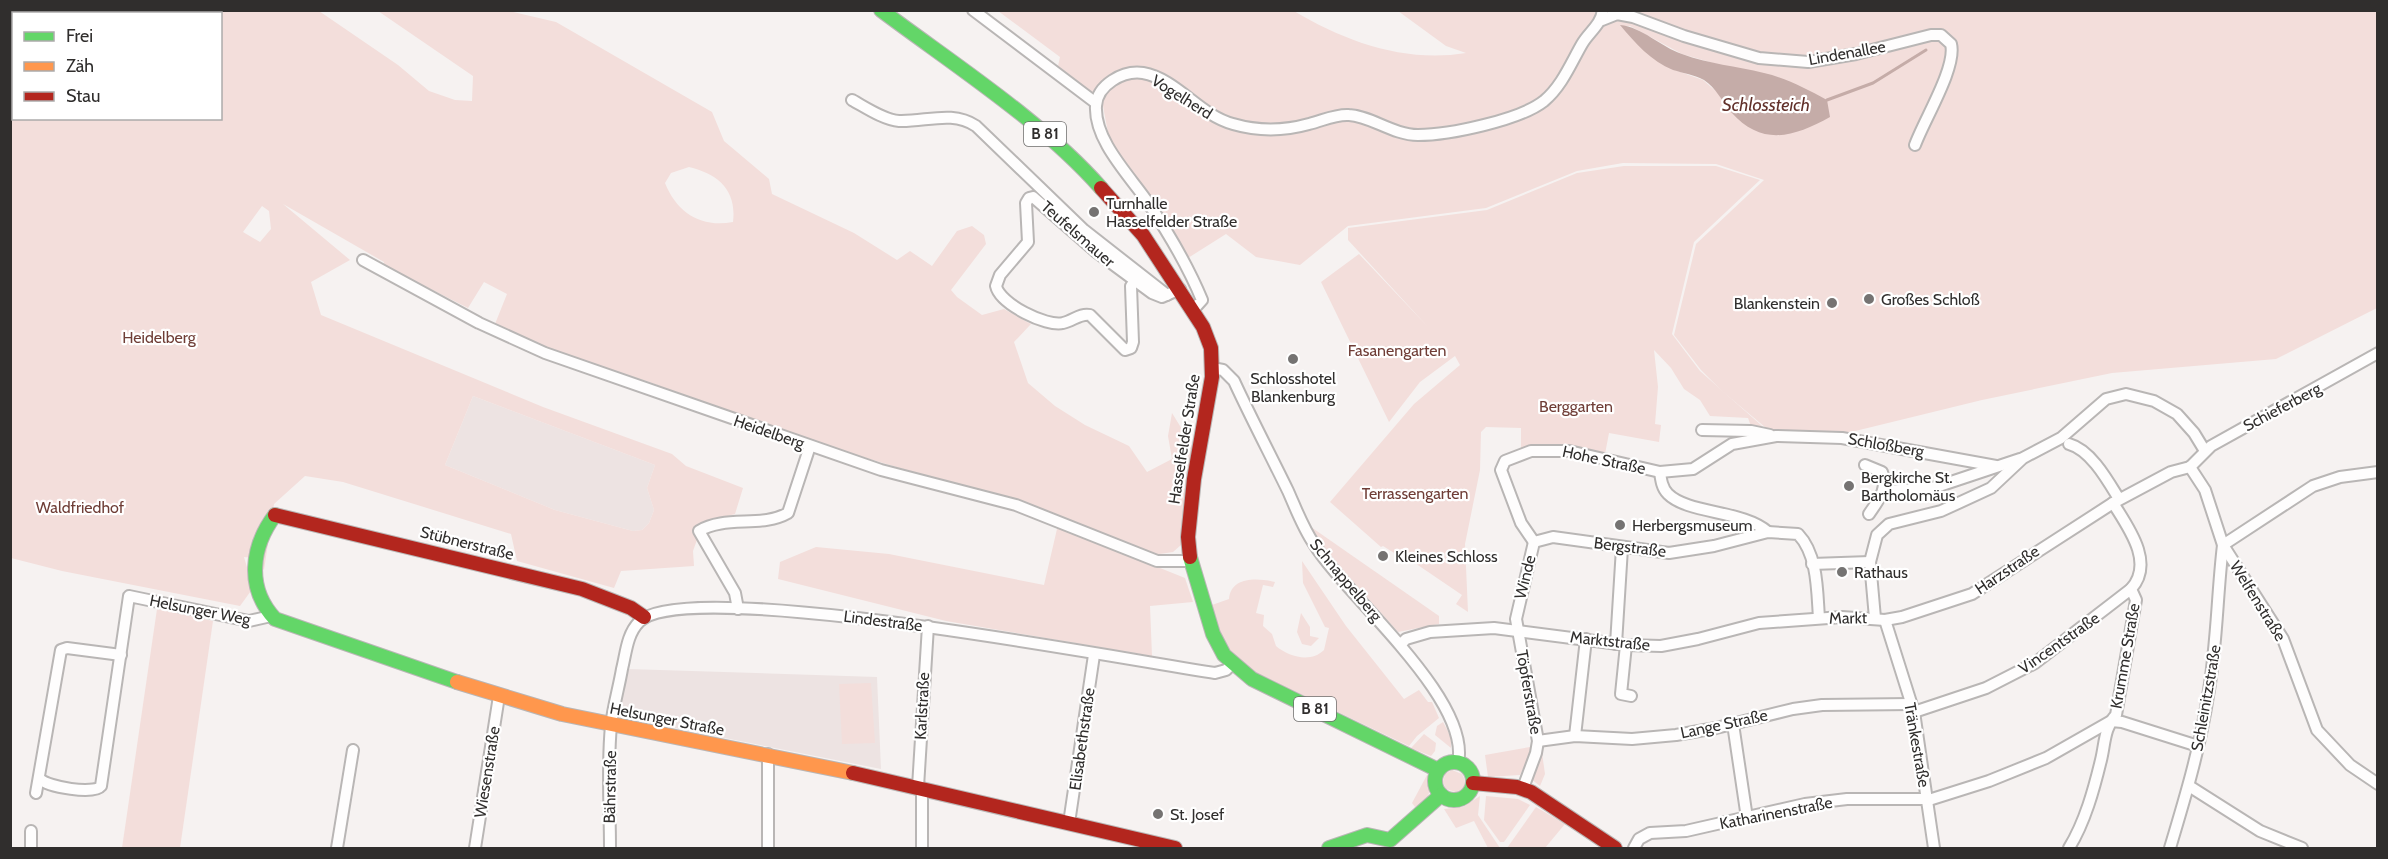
<svg xmlns="http://www.w3.org/2000/svg" width="2388" height="859" font-family="Cabin,sans-serif">
<style>
.built{fill:#ede3e2}
.green{fill:#f3dedb;fill-rule:evenodd}
.water{fill:#c5aca8}
.lines{fill:none;stroke-linecap:round;stroke-linejoin:round}
.stream{stroke:#c5aca8;stroke-width:3}
.street-casing{stroke:#b9b6b5;stroke-width:14}
.fast-casing{stroke:#b9b6b5;stroke-width:16}
.slow-casing{stroke:#b9b6b5;stroke-width:16}
.jam-casing{stroke:#b9b6b5;stroke-width:16}
.street{stroke:#fefdfd;stroke-width:10}
.fast{stroke:#63d668;stroke-width:14}
.slow{stroke:#ff974d;stroke-width:14}
.jam{stroke:#b3261e;stroke-width:14}
.poi-dot{fill:#757372;stroke:#fff;stroke-width:2}
.labels{text-anchor:middle;dominant-baseline:central;stroke-width:4.5;stroke-linejoin:round;paint-order:stroke}
.shield{fill:#fff;stroke:#6e6d6c;stroke-width:1.5}
.shield-label{font-size:15px;font-weight:bold;fill:#302e2d}
.street-label{font-size:16px;fill:#302e2d;stroke:#fff}
.poi-label{font-size:16px;fill:#302e2d;stroke:#fff;text-anchor:start}
.park-label{font-size:16px;fill:#6f3d36;stroke:#fff}
.water-label{font-size:18px;font-style:italic;fill:#61302a;stroke:#fff}
</style>
<rect width="100%" height="100%" fill="#f6f2f1"/>
<g class="built">
<polygon points="473,396 655,465 647,488 654,510 649,523 642,530 633,531 555,510 445,465"/>
<polygon points="628,669 877,677 881,769 619,717"/>
</g>
<g class="green">
<path d="M454,10L509,11L556,22L712,112L724,141L769,179L772,194L854,233L897,260L910,251L932,266L957,231L972,226L984,235L986,244L951,290L957,297L982,315L1004,309L1031,324L1014,342L1028,383L1055,406L1085,425L1129,446L1147,472L1172,459L1168,436L1172,413L1193,447L1181,545L1173,552L1153,555L1150,564L1185,578L1193,602L1150,606L1152,656L946,621L778,579L780,562L816,547L889,554L1044,585L1060,516L773,430L652,383L549,350L495,324L507,294L484,282L468,308L383,265L384,262L283,204L350,260L311,282L321,315L543,407L672,454L686,466L743,488L735,514L703,523L693,551L694,566L621,571L614,588L517,561L511,534L343,482L305,476L274,504L264,570L252,558L244,557L253,588L240,606L62,571L11,558V11H319L398,65L429,91L455,100L472,101L473,76L378,11ZM14,14H220V118H14ZM689,167C718,174 737,190 733,222C701,228 677,213 665,183L671,173ZM262,206L269,211L271,229L260,242L243,232ZM473,396L655,465L647,488L654,510L649,523L642,530L633,531L555,510L445,465Z"/>
<path d="M998,11H1294C1346,42 1405,63 1466,53L1446,46L1398,11H2377V308L2276,359L2112,373L1982,400L1843,434L1772,433L1722,391L1701,370L1674,335L1696,244L1764,180L1716,164L1623,163L1577,171L1486,208L1348,226L1300,265L1256,257L1226,234L1188,258L1109,138L1103,106L1094,94L1058,66L1060,57ZM1621,26H1630L1682,54L1720,65L1729,110L1718,93L1703,80L1672,69Z"/>
<polygon points="1624,166 1716,166 1760,180 1694,242 1672,334 1700,371 1770,433 1752,429 1748,418 1710,416 1700,400 1684,389 1671,368 1654,350 1658,387 1655,424 1661,425 1659,442 1609,433 1605,454 1571,449 1521,449 1521,428 1486,427 1481,432 1480,470 1465,544 1468,612 1456,604 1462,595 1409,559 1407,561 1383,546 1381,547 1330,502 1414,404 1460,365 1455,356 1420,382 1389,422 1321,282 1359,254 1428,327 1348,240 1348,228 1487,210 1577,173"/>
<polygon points="1311,527 1439,616 1439,624 1398,632 1321,546"/>
<path d="M1302,561L1346,626L1404,699L1419,690L1428,702H1432L1439,718L1417,736L1409,746L1252,671L1224,644L1212,605L1229,599C1231,576 1258,578 1275,582L1273,587L1263,585L1256,613L1264,615L1263,626L1272,634L1276,646C1289,657 1311,663 1324,650L1329,628L1325,627L1303,583Z"/>
<polygon points="157,609 213,621 180,848 122,848"/>
<polygon points="1301,613 1310,627 1310,636 1319,638 1311,646 1302,644 1297,632"/>
<polygon points="871,683 875,743 842,744 839,684"/>
<polygon points="1443,722 1451,737 1451,748 1435,735 1437,726"/>
<polygon points="1424,734 1436,743 1435,751 1431,756 1411,748"/>
<polygon points="1530,747 1533,748 1520,775 1488,777 1485,755"/>
<polygon points="1542,753 1545,774 1540,786 1531,779"/>
<path d="M1452,770L1462,774C1467,782 1465,789 1456,792L1446,789L1443,782L1445,774Z"/>
<path d="M1427,775C1433,787 1430,802 1415,807L1412,803Z"/>
<polygon points="1480,796 1478,815 1500,848 1488,848 1474,821 1456,828 1444,809 1463,807"/>
<polygon points="1486,796 1518,799 1530,805 1504,842 1500,842 1484,820"/>
<polygon points="1536,807 1565,824 1545,848 1507,848"/>
</g>
<path class="water" d="M1620,25C1642,27 1661,47 1682,54C1709,64 1736,66 1764,73C1786,78 1807,89 1827,100L1830,117C1794,137 1762,147 1731,112C1722,101 1716,88 1704,80C1695,75 1683,73 1673,70C1651,61 1635,43 1620,25Z"/>
<g class="lines">
<polyline class="stream" points="1827,100 1873,83 1926,50"/>
<defs>
<g id="street">
<polyline points="973,10 1096,103"/>
<path d="M1602,20L1617,14L1633,17L1684,36L1759,58L1808,62L1856,54L1931,35H1941L1951,44C1957,67 1924,120 1915,145"/>
<path d="M852,100C865,107 884,120 899,121C926,122 952,110 976,126L1084,230L1167,295"/>
<polyline points="363,260 479,323 545,353 881,470 1016,505 1157,561 1190,561"/>
<path d="M1135,281L1131,286L1133,342L1131,348L1125,350L1090,315C1080,313 1073,321 1063,323C1046,327 1000,304 996,286L1000,275L1028,242L1026,203L1029,198L1033,197L1095,251L1152,293L1162,297L1180,289"/>
<path d="M1193,310L1202,300C1188,266 1169,234 1149,204C1131,177 1094,141 1096,106C1097,85 1123,70 1143,73C1177,79 1199,115 1233,124C1257,131 1284,131 1309,124C1322,121 1335,114 1349,115C1371,116 1393,135 1418,135C1449,135 1520,120 1544,101C1562,86 1571,63 1582,44C1589,32 1601,25 1603,10"/>
<path d="M1212,368L1223,370L1234,381C1251,418 1270,454 1288,491C1296,509 1303,528 1314,544C1346,596 1472,699 1458,763"/>
<polyline points="1702,430 1751,431 1770,435"/>
<path d="M2069,444C2091,450 2108,481 2119,499"/>
<path d="M1865,465L1882,472C1888,490 1879,499 1869,514"/>
<polyline points="2190,467 2205,490 2223,545 2283,639 2317,730 2350,765 2378,784"/>
<polyline points="2190,467 2211,446 2378,353"/>
<path d="M1660,472C1661,480 1662,488 1668,494C1688,514 1743,510 1768,532"/>
<polyline points="1884,491 1933,488 2020,459"/>
<polyline points="1534,542 1521,523 1501,470 1505,461 1531,451 1569,451 1660,472 1693,469 1732,444 1776,436 1842,438 1996,466"/>
<path d="M1534,542L1553,537L1669,553L1714,546L1768,532L1798,534C1818,555 1817,591 1819,618"/>
<polyline points="2223,545 2313,486 2340,477 2378,472"/>
<polyline points="1812,564 1870,562"/>
<path d="M738,609L735,593L699,531C725,515 762,528 788,513L810,446"/>
<polyline points="1875,618 1870,562 1877,535 1889,524 1941,511 1991,488 2023,458 2061,438 2106,399 2126,394 2154,401 2177,414 2194,433 2205,451"/>
<polyline points="1885,620 1914,712 1934,848"/>
<polyline points="1401,644 1406,639 1430,632 1494,628 1626,645 1661,646 1698,639 1759,623 1842,617 1885,620 1902,617 1972,594 2113,503 2171,472 2190,467"/>
<polyline points="1616,644 1622,548"/>
<polyline points="1626,645 1621,694 1631,696"/>
<polyline points="1914,712 1986,688 2035,663 2131,589"/>
<polyline points="1733,724 1747,818"/>
<polyline points="1575,736 1586,639"/>
<polyline points="1538,741 1575,736 1632,739 1676,735 1716,728 1793,709 1822,705 1911,704"/>
<path d="M40,779C48,787 94,795 101,786L129,596L249,621L271,616"/>
<polyline points="2189,786 2260,831 2302,848"/>
<polyline points="918,787 928,626"/>
<polyline points="1523,788 1536,753 1538,741 1516,619 1534,542"/>
<polyline points="36,793 61,650 67,648 121,655"/>
<polyline points="1069,823 1094,655"/>
<polyline points="31,831 31,848"/>
<polyline points="337,848 353,750"/>
<polyline points="475,848 499,696"/>
<path d="M610,848C610,808 607,766 611,726C613,707 619,687 622,669C626,653 627,634 639,622C684,574 1132,661 1215,673L1226,670L1232,664"/>
<polyline points="768,848 768,754"/>
<polyline points="922,848 922,788"/>
<polyline points="1634,848 1639,839 1650,833 1686,831 1805,804 1847,799 1932,799 1989,781 2046,758 2111,721 2122,722 2198,746"/>
<path d="M2069,848C2085,822 2094,789 2101,760C2105,744 2104,728 2116,715L2136,600L2131,589C2155,563 2128,527 2113,503"/>
<path d="M2170,848C2185,798 2200,748 2208,696C2217,646 2217,595 2223,545"/>
</g>
<g id="fast">
<path d="M881,10C953,64 1042,121 1101,188"/>
<path d="M275,515C251,547 246,588 275,619L457,682"/>
<polyline points="1190,557 1213,634 1224,655 1252,679 1438,770"/>
<circle cx="1454" cy="781" r="19"/>
<polyline points="1329,848 1367,835 1390,840 1441,795"/>
</g>
<polyline id="slow" points="457,682 562,714 853,773"/>
<g id="jam">
<polyline points="1101,188 1143,235 1203,327 1211,348 1212,377 1194,479 1188,537 1190,557"/>
<polyline points="275,515 582,589 631,608 644,617"/>
<polyline points="853,773 1175,848"/>
<polyline points="1473,783 1517,787 1531,792 1615,848"/>
</g>
</defs>
<use href="#street" class="street-casing"/>
<use href="#fast" class="fast-casing"/>
<use href="#slow" class="slow-casing"/>
<use href="#jam" class="jam-casing"/>
<use href="#street" class="street"/>
<use href="#fast" class="fast"/>
<use href="#slow" class="slow"/>
<use href="#jam" class="jam"/>
</g>
<g class="poi-dot">
<circle cx="1094" cy="212" r="6"/>
<circle cx="1869" cy="299" r="6"/>
<circle cx="1832" cy="303" r="6"/>
<circle cx="1293" cy="359" r="6"/>
<circle cx="1849" cy="486" r="6"/>
<circle cx="1620" cy="525" r="6"/>
<circle cx="1383" cy="556" r="6"/>
<circle cx="1842" cy="572" r="6"/>
<circle cx="1158" cy="814" r="6"/>
</g>
<g class="labels">
<g class="shield">
<rect x="1024" y="122" width="42" height="24" rx="4.5"/>
<rect x="1294" y="697" width="42" height="24" rx="4.5"/>
</g>
<g class="shield-label">
<text x="1045" y="134">B 81</text>
<text x="1315" y="709">B 81</text>
</g>
<g class="street-label">
<text transform="translate(1847 53) rotate(-10)">Lindenallee</text>
<text transform="translate(1182 97) rotate(32)">Vogelherd</text>
<text transform="translate(1078 234) rotate(41)">Teufelsmauer</text>
<text transform="translate(2282 407) rotate(-28)">Schieferberg</text>
<text transform="translate(769 432) rotate(19)">Heidelberg</text>
<text transform="translate(1184 439) rotate(-81)">Hasselfelder Straße</text>
<text transform="translate(1886 445) rotate(10)">Schloßberg</text>
<text transform="translate(1604 460) rotate(12)">Hohe Straße</text>
<text transform="translate(467 543) rotate(14)">Stübnerstraße</text>
<text transform="translate(1630 547) rotate(7)">Bergstraße</text>
<text transform="translate(2007 570) rotate(-34)">Harzstraße</text>
<text transform="translate(1525 577) rotate(-76)">Winde</text>
<text transform="translate(1346 580) rotate(50)">Schnappelberg</text>
<text transform="translate(2258 601) rotate(58)">Welfenstraße</text>
<text transform="translate(200 610) rotate(11)">Helsunger Weg</text>
<text transform="translate(1848 618) rotate(-1)">Markt</text>
<text transform="translate(883 621) rotate(7)">Lindestraße</text>
<text transform="translate(1610 641) rotate(6)">Marktstraße</text>
<text transform="translate(2059 643) rotate(-35)">Vincentstraße</text>
<text transform="translate(2125 656) rotate(-80)">Krumme Straße</text>
<text transform="translate(1529 692) rotate(80)">Töpferstraße</text>
<text transform="translate(2206 698) rotate(-80)">Schleinitzstraße</text>
<text transform="translate(922 706) rotate(-87)">Karlstraße</text>
<text transform="translate(667 719) rotate(11)">Helsunger Straße</text>
<text transform="translate(1724 724) rotate(-12)">Lange Straße</text>
<text transform="translate(1082 739) rotate(-82)">Elisabethstraße</text>
<text transform="translate(1917 745) rotate(80)">Tränkestraße</text>
<text transform="translate(487 772) rotate(-81)">Wiesenstraße</text>
<text transform="translate(610 787) rotate(-89)">Bährstraße</text>
<text transform="translate(1776 813) rotate(-11)">Katharinenstraße</text>
</g>
<g class="poi-label">
<text x="1106" y="203">Turnhalle<tspan x="1106" dy="18">Hasselfelder Straße</tspan></text>
<text x="1881" y="299">Großes Schloß</text>
<text x="1820" y="303" text-anchor="end">Blankenstein</text>
<text x="1293" y="378" text-anchor="middle">Schlosshotel<tspan x="1293" dy="18">Blankenburg</tspan></text>
<text x="1861" y="477">Bergkirche St.<tspan x="1861" dy="18">Bartholomäus</tspan></text>
<text x="1632" y="525">Herbergsmuseum</text>
<text x="1395" y="556">Kleines Schloss</text>
<text x="1854" y="572">Rathaus</text>
<text x="1170" y="814">St. Josef</text>
</g>
<g class="park-label">
<text x="159" y="337">Heidelberg</text>
<text x="1397" y="350">Fasanengarten</text>
<text x="1576" y="406">Berggarten</text>
<text x="1415" y="493">Terrassengarten</text>
<text x="80" y="507">Waldfriedhof</text>
</g>
<g class="water-label">
<text x="1766" y="105">Schlossteich</text>
</g>
</g>
<rect width="2388" height="859" fill="none" stroke="#302e2d" stroke-width="24"/>
<rect x="12" y="12" width="210" height="108" fill="#ffffff" stroke="#acabab" stroke-width="1.5"/>
<rect x="24" y="32" width="30" height="9" fill="#63d668" stroke="#acabab" stroke-width="1.5"/>
<text x="66" y="42" font-size="18" fill="#302e2d">Frei</text>
<rect x="24" y="62" width="30" height="9" fill="#ff974d" stroke="#acabab" stroke-width="1.5"/>
<text x="66" y="72" font-size="18" fill="#302e2d">Zäh</text>
<rect x="24" y="92" width="30" height="9" fill="#b3261e" stroke="#acabab" stroke-width="1.5"/>
<text x="66" y="102" font-size="18" fill="#302e2d">Stau</text>
</svg>
